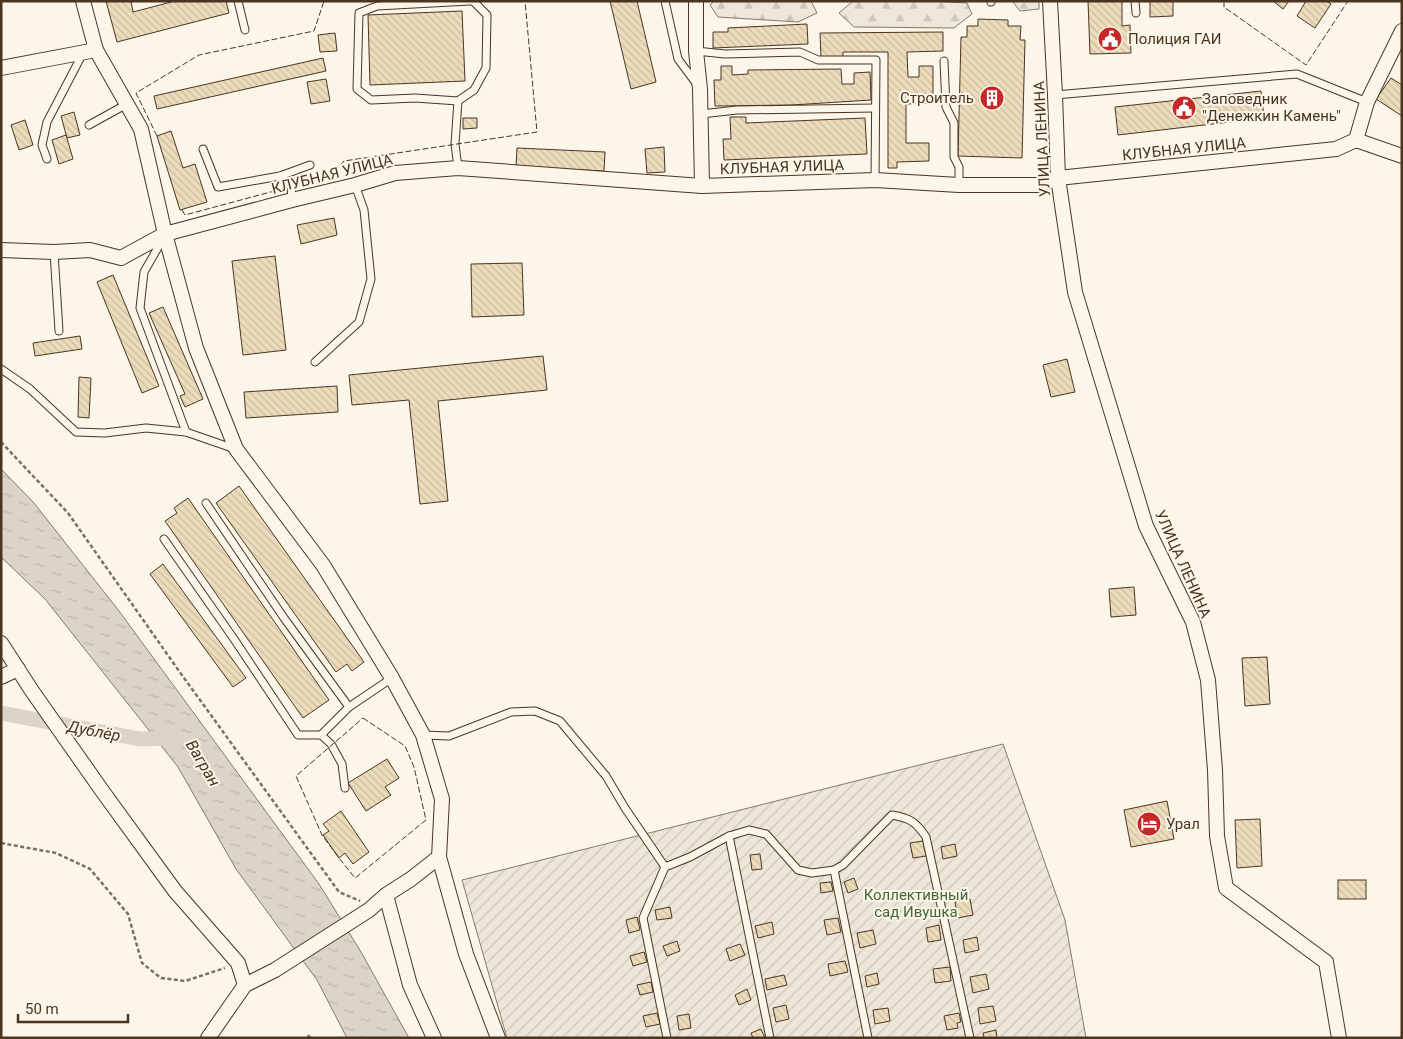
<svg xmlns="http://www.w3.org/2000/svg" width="1403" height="1039" font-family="Roboto,sans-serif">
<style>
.forest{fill:url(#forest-firs);stroke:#887966}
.garden{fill:url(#garden-furrows);stroke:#887966}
.water{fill:url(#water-ripples);stroke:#887966}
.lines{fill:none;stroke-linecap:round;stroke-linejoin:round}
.canal{stroke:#dcd4c6;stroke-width:15}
.building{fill:url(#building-back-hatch);stroke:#4a3520}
.service-casing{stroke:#4a3520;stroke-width:9}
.minor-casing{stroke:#4a3520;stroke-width:16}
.path{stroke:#7f6f5c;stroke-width:2.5;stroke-dasharray:4 2.5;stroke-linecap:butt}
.service{stroke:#fbf6e9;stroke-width:7}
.minor{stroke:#fbf6e9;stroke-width:14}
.fence{stroke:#4a3520;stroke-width:1;stroke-dasharray:6 2.5;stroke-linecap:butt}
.labels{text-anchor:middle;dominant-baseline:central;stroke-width:4;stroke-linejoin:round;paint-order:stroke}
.poi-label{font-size:15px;fill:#4a3520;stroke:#fbf6e9;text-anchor:start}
.street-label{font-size:15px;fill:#4a3520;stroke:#fbf6e9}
.park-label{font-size:15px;fill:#436837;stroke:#fbf6e9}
.water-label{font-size:16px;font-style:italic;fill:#4a3520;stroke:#fbf6e9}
</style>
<defs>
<pattern id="forest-firs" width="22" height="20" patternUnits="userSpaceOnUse" patternTransform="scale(1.25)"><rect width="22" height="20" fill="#ede6d9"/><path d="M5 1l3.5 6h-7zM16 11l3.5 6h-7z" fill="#cdc6ba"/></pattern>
<pattern id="garden-furrows" width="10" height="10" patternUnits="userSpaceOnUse" patternTransform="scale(1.25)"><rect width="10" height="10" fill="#ede6d9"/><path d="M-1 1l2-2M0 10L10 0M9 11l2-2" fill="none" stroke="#cdc6ba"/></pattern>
<pattern id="water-ripples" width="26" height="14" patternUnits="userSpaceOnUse" patternTransform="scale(1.25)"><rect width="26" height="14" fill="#dcd4c6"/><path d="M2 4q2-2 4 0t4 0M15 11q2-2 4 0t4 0" fill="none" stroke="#beb7aa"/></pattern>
<pattern id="building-back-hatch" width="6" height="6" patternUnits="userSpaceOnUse" patternTransform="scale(1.25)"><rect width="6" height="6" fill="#ecdcbc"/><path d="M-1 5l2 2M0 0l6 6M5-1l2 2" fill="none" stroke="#ccbda1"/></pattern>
</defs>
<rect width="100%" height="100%" fill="#fbf6e9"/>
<g class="forest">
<polygon points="714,1 811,1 817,13 798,22 718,17 710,5"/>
<polygon points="853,1 929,1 967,3 972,14 954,28 854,27 839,13"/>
<polygon points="1012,1 1039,1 1039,9 1020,11"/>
</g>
<polygon class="garden" points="1003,744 1065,920 1086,1038 507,1038 462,880"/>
<polygon class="water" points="1,469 34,503 119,611 319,884 361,952 409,1038 347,1038 317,980 236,869 178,767 45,599 1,557"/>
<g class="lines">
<polyline class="canal" points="1,713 140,739 175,738"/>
</g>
<g class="building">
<polygon points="106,1 131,1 133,12 175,1 226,1 229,13 117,42"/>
<polygon points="610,1 637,1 656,82 631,89"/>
<polygon points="1088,1 1122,1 1122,26 1130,25 1131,53 1090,54"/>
<polygon points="1150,1 1173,1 1173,16 1150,17"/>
<polygon points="1273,1 1289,1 1283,9"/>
<polygon points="1306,1 1326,1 1331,4 1315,28 1297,16"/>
<polygon points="462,11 465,81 370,85 368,15"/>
<polygon points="978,19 1008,20 1008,26 1021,26 1020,40 1025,40 1022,158 958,156 961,37 967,37 967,26 978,26"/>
<polygon points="807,24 808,44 713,48 713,32 728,32 728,28"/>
<polygon points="943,32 943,51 907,52 908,77 919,77 919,66 933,66 933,103 906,104 906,143 929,143 929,161 897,162 897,168 888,168 888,52 843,52 843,57 821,57 820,33"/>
<polygon points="335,33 337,51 320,52 318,35"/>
<polygon points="323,58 326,71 157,109 154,96"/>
<polygon points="721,66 732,66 732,75 748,74 748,70 841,69 842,84 854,84 854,73 870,72 871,100 792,105 715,106 714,80 721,80"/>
<polygon points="1391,78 1402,85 1402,116 1376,99"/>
<polygon points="326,79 330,101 311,104 307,82"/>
<polygon points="1261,91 1264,118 1118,135 1115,107"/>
<polygon points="74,112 80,135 67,138 61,116"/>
<polygon points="730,117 746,117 746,123 865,118 867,154 724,160 723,139 731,139"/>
<polygon points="463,118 477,118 477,128 463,129"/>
<polygon points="25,120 33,145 19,150 11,125"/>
<polygon points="171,131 183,168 195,164 207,202 180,210 157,136"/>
<polygon points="66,135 73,159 59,164 52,140"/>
<polygon points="664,147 665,172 647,173 645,149"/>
<polygon points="517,148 605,152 604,171 516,167"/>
<polygon points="334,218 337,235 301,244 297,225"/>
<polygon points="275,256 286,350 243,355 232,261"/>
<polygon points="522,263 524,315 472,317 471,264"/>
<polygon points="113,275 159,386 142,393 97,282"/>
<polygon points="163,307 203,399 185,407 180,396 185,394 149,313"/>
<polygon points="80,336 82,349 35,356 33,343"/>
<polygon points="543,356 547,390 438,401 448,501 420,504 409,400 352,405 349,375"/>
<polygon points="1067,359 1075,392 1051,397 1043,365"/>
<polygon points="79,377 91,378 89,418 78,417"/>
<polygon points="337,386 338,412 246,418 244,392"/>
<polygon points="239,486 364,662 352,671 347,664 336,672 216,503"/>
<polygon points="188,498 329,700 303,718 165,521 177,513 174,508"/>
<polygon points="163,564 246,678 233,687 150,574"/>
<polygon points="1134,587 1136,615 1111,617 1109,589"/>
<polygon points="1267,657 1270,704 1245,706 1242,658"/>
<polygon points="387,759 399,778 385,787 391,795 366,811 348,783"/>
<polygon points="1167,801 1174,839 1131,847 1124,810"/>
<polygon points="341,811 369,852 353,864 345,853 339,858 323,835 329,831 323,824"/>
<polygon points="1260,819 1262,866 1237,868 1235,820"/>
<polygon points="923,841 926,856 913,858 910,843"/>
<polygon points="955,844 957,856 943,859 941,847"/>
<polygon points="760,854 762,869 752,870 750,855"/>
<polygon points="854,878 858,889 848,893 844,882"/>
<rect x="1338" y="880" width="28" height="19"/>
<polygon points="831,882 833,891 821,893 820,883"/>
<polygon points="970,899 973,915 958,918 955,902"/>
<polygon points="670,907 672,918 657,920 655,910"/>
<polygon points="637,917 640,930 629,933 626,920"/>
<polygon points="838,918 841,932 827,935 824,920"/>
<polygon points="772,922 774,934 758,938 755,926"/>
<polygon points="939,925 941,940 928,942 926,928"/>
<polygon points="873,930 876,944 860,948 857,933"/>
<polygon points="977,937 979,950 965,953 963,940"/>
<polygon points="677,941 680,951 667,956 663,946"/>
<polygon points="740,944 745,955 730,961 726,949"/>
<polygon points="644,952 647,962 633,966 630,956"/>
<polygon points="845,961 848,972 830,976 828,964"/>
<polygon points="950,967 951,981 935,983 933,969"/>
<polygon points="877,973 879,984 867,987 865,976"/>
<polygon points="986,974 989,989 973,993 970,977"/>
<polygon points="784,975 787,985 767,990 765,979"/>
<polygon points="651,982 653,992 640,995 637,985"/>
<polygon points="747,989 751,1000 739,1005 735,995"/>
<polygon points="786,1005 789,1019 776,1022 773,1008"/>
<polygon points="993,1006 996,1021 980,1024 978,1008"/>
<polygon points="888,1008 890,1021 875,1024 873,1010"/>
<polygon points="657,1013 660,1024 646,1027 643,1016"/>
<polygon points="959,1013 961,1022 957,1023 958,1028 947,1030 944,1016"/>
<polygon points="689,1014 691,1028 679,1030 677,1016"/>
<polygon points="761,1029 765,1038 753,1038 751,1033"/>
<polygon points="996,1030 997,1038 984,1038 983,1033"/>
</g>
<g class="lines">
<defs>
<g id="service">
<polyline points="238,1 245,30"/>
<polyline points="470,1 377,6 359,13 357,89 371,100 415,98 458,101 474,90 486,68 487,15 473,1"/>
<polyline points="665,1 678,59 696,83"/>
<polyline points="1135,1 1136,13"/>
<polyline points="991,2 991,1"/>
<polyline points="696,51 725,54 800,52 818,60 876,60 875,180"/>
<polyline points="944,61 946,107 954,123 954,157 959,167 959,185"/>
<polyline points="1055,95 1297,74 1367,102"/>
<polyline points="458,101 455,144 458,168"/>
<polyline points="701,114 737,110 875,108"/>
<polyline points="89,125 127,104"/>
<polyline points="203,149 218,187 280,176 310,165"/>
<polyline points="47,159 42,145 47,122 83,53"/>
<polyline points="280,176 291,186 292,200"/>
<polyline points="164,237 144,272 140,308 186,432"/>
<polyline points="54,252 59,331"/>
<polyline points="315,362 359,322 371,279 364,210 355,185"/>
<polyline points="1,369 30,389 76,432 105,433 146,428 186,432 235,449"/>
<polyline points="206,503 284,618 349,707"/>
<polyline points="164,539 234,639 298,735 321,735 331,744 342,764 345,788"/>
<polyline points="321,735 349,707 392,678"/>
<polyline points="423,735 449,736 511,712 535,711 560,721 606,776 625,808 665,867"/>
<polyline points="729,836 770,1038"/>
<polyline points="834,870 868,1038"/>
<path d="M667,1038L643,918L665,867L690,857L729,836L749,830L766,834L798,870L812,873L834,870L843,865L892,815C910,818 916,822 926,837L970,1038"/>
</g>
<g id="minor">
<polyline points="83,1 96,50 141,129 165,234 196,348 236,449 323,565 392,678 423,735 442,799 439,857 466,954 498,1038"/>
<polyline points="696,1 696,51 700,89 702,186"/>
<polyline points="1050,1 1055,95 1058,178 1075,292 1146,526 1193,622 1208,680 1215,770 1217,836 1226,888 1326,962 1339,1038"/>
<polyline points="1,68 96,50"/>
<polyline points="1356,140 1367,102 1402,31"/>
<polyline points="1,250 54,252 90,250 121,258 165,234 292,200 355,185 395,173 458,168 702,186 875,180 959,185 1037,185 1058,178 1336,149 1356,140 1402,156"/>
<polyline points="1,643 32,691 103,792 175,891 238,963 245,985"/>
<polyline points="1,677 18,669"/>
<polyline points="386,895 410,985 434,1038"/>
<polyline points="208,1038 245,985 275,970 369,910 386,895 411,879 439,857"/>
</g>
</defs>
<use href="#service" class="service-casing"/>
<use href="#minor" class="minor-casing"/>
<g class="path">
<polyline points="1,442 68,513 179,671 339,892 360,901"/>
<polyline points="1,843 56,853 90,869 128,914 142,963 161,978 185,981 225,968"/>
<polyline points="308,1035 310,1038"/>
</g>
<use href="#service" class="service"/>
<use href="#minor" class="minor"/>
<g class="fence">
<polyline points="1224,1 1224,7 1306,65 1348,1"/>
<polyline points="157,136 136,93 199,55 314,31 324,1"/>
<polyline points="182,210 185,215 278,190 334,172 344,161 537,132 525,1"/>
<polygon points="363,718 405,746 414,767 426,820 355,878 339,858 322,835 296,776"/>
</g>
</g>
<defs>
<symbol id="civic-disc" viewBox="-11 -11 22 22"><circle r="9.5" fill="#c62828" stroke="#fbf6e9"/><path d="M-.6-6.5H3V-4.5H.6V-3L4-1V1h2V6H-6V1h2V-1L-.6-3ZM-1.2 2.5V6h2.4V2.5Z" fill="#fff"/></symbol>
<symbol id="building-disc" viewBox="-11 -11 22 22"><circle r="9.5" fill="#c62828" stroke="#fbf6e9"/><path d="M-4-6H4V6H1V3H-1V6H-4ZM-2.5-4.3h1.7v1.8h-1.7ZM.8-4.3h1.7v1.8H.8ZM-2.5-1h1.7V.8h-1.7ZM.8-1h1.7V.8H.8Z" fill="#fff"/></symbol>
<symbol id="hotel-disc" viewBox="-11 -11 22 22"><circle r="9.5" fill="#c62828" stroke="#fbf6e9"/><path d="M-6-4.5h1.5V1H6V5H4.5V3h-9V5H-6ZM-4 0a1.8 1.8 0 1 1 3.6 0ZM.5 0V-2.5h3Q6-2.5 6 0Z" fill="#fff"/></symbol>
</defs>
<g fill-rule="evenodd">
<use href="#civic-disc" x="1096" y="25" width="28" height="28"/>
<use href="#building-disc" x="978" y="84" width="28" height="28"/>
<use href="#civic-disc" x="1170" y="94" width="28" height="28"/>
<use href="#hotel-disc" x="1135" y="810" width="28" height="28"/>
</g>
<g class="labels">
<g class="poi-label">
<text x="1128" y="39">Полиция ГАИ</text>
<text x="974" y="98" text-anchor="end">Строитель</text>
<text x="1202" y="99">Заповедник<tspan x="1202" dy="17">"Денежкин Камень"</tspan></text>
<text x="1166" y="824">Урал</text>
</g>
<g class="street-label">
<text transform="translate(1042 139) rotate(-93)">УЛИЦА ЛЕНИНА</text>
<text transform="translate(1184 149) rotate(-6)">КЛУБНАЯ УЛИЦА</text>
<text transform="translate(782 167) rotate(-2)">КЛУБНАЯ УЛИЦА</text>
<text transform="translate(332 174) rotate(-14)">КЛУБНАЯ УЛИЦА</text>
<text transform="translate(1183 564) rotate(66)">УЛИЦА ЛЕНИНА</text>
</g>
<g class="park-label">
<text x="916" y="895">Коллективный<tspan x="916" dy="17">сад Ивушка</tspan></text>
</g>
<g class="water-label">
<text transform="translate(94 731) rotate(11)">Дублёр</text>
<text transform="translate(203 763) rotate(59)">Вагран</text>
</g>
</g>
<rect width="1403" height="1039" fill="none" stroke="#4a3520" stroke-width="5"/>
<path d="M18 1014v8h110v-8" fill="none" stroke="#4a3520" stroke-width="2.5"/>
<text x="25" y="1014" font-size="15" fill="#4a3520" stroke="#fbf6e9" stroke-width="4" paint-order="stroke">50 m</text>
</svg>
